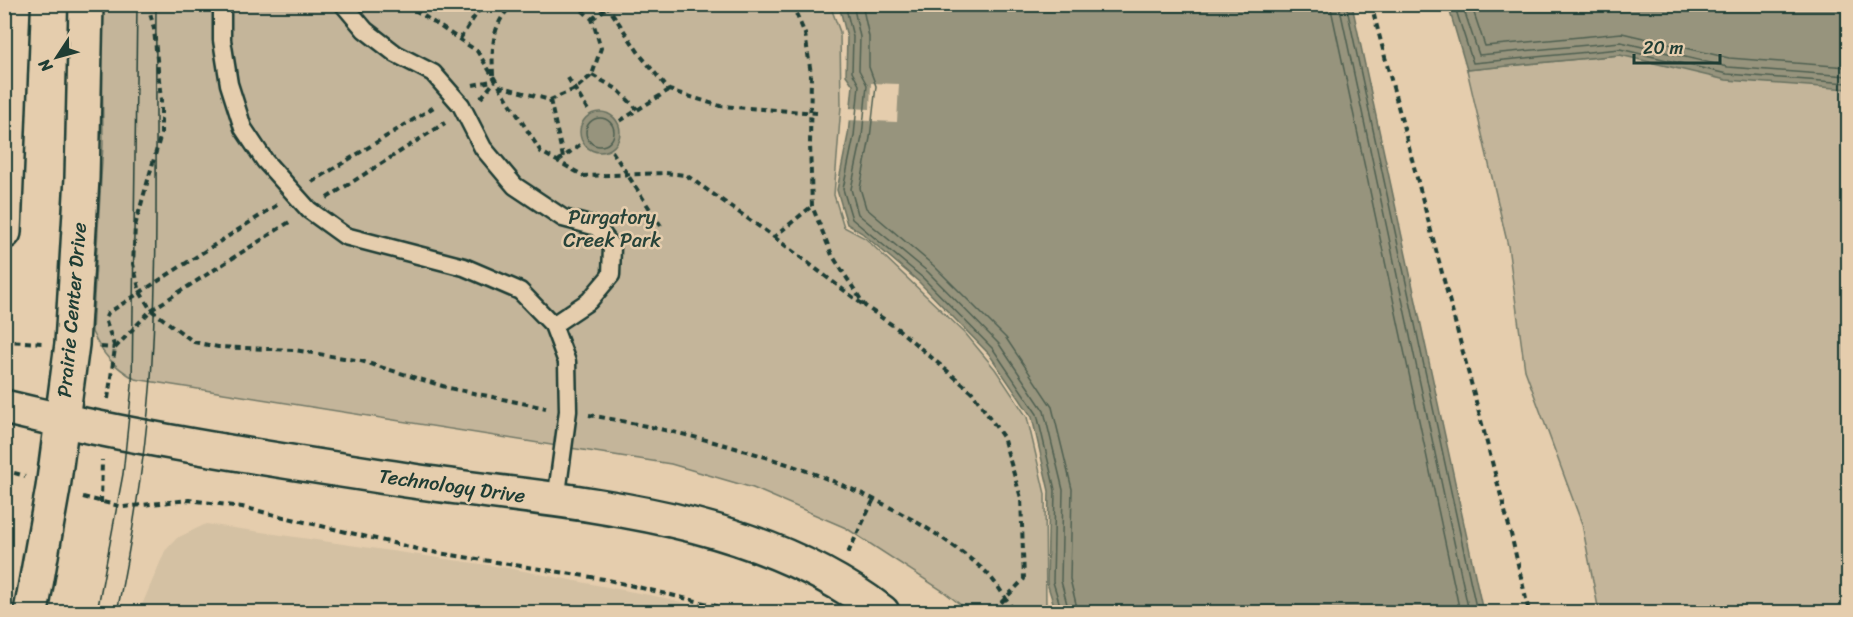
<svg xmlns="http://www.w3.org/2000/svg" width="1853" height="617" font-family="Sriracha,sans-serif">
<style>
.built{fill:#d4c1a3}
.green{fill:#c4b59a;stroke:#727967;stroke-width:1.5}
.water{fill:#97947d;stroke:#677160;stroke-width:1.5}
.pier{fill:#e5cdad}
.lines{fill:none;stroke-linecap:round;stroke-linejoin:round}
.shore{stroke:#4f6051;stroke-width:1.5}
.lane-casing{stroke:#1f3d34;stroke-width:21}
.secondary-casing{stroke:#1f3d34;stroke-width:38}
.path{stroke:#1f3d34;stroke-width:4;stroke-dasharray:6 4.5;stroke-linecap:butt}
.lane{stroke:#e5cdad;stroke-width:16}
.secondary{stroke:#e5cdad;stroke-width:33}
.tram{stroke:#1f3d34;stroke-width:1.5}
.labels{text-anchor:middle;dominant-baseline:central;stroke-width:5;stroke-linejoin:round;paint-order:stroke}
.park-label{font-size:20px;fill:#274339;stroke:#e5cdad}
.street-label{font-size:20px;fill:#1f3d34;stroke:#e5cdad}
</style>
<rect width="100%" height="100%" fill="#e5cdad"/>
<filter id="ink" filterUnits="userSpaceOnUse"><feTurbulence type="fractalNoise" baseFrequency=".0167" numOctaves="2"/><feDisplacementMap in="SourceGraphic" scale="12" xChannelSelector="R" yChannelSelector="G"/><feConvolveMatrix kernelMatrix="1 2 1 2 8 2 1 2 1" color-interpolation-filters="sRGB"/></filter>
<g filter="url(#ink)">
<polygon class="built" points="206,524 508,568 670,599 716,612 139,612 165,551 177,538"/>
<g class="green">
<path d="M102,5H830L840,32L841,106L834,195L844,227L865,238L965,333L995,369L1027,417L1045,494L1046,612H970L943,591L846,528L753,488L671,464L135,379C113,366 102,354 92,332L103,144Z"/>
<polygon points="1620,55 1848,87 1848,612 1599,612 1582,524 1525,370 1508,246 1467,70"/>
</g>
<g class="water">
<polygon points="839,5 1352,5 1483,612 1056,612 1047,583 1049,491 1032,417 989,354 919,282 862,233 847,224 837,190 848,135 853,85 846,75 847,37"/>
<polygon points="1448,5 1848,5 1848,89 1726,80 1620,55 1467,70"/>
<circle cx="600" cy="132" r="20"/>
</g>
<polygon class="pier" points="871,83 899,84 897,122 846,120 847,108 870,109"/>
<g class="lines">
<g class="shore">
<polyline points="845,4 853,37 852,72 859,85 854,136 843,189 852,219 923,278 993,349 1037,414 1055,490 1053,582 1062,612"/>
<polyline points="853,4 860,37 859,70 867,85 862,137 851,189 858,214 928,272 999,344 1044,411 1063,490 1061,581 1069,612"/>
<polyline points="862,4 869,37 869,67 876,86 870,138 860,188 866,208 934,266 1006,338 1052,407 1072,489 1070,579 1078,612"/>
<polyline points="1330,4 1460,612"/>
<polyline points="1339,4 1469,612"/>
<polyline points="1346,4 1477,612"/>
<polyline points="1454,4 1473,63 1620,49 1727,74 1848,83"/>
<polyline points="1462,4 1479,55 1621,42 1728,67 1848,76"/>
<polyline points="1471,4 1485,46 1622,33 1729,58 1848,67"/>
<circle cx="600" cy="132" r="14"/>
</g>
<defs>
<g id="lane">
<polyline points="222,4 222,40 229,84 243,128 265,161 309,210 345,236 464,267 520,291 553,325 567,362 568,411 556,501"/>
<polyline points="343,4 365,30 396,54 433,73 461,105 483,148 515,186 563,218 597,227 612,247 611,275 589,301 553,325"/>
</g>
<g id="secondary">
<polyline points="4,232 13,4"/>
<path d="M4,407C139,440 276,460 413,481C573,504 749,510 882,612"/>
<polyline points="31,612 53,488 72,344 82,178 86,4"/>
</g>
</defs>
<use href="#lane" class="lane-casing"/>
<use href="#secondary" class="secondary-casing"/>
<g class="path">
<polyline points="148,4 154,29 161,100 161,134 135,226 133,264 140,292 151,310 194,342 218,347 295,350 361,361 449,388 546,408"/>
<polyline points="406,4 477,51 541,152 584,176 665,173 686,175 774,237 812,206"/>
<polyline points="606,4 641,56 669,90 720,106 817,113"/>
<polyline points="792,4 805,34 811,74 810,144 812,206 832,255 865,306 898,329 972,392 1003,437 1021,498 1024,579 992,612"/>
<polyline points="1371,4 1511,534 1529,612"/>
<polyline points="592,19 612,4"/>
<polyline points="460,39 483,4"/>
<path d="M493,75C492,48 491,23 514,4"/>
<polyline points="592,75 617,89 637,109"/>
<polyline points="568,78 589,112"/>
<polyline points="473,85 496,80"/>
<polyline points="499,86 550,100 575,89 592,75 601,48 592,19 575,4"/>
<polyline points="481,98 495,81"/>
<polyline points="550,100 563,157"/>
<polyline points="620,121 669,90"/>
<polyline points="612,151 661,226"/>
<polyline points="558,161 581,144"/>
<polyline points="312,182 434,107"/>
<polyline points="327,198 445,123"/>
<polyline points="774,237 862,304"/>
<polyline points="4,341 43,343"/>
<polyline points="101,347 115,348"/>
<polyline points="115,348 151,310 291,221"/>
<polyline points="108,399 115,348 105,319 108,313 277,205"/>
<path d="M589,415C720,438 884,481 986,572C997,583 1006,600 1015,612"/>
<polyline points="4,470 25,476"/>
<polyline points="83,497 123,507 189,500 242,507 426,551 604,579 713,605 732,612"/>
<polyline points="101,503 102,460"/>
<polyline points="848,553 873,501"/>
</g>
<use href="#lane" class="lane"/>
<use href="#secondary" class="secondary"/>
<g class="tram">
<polyline points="97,612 123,474 132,386 137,4"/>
<path d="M117,612C133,535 145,457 151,378C159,254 155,129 156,4"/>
</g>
</g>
</g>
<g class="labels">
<g class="park-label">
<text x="612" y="217">Purgatory<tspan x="612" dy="23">Creek Park</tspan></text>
</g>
<g class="street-label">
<text transform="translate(72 310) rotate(-85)">Prairie Center Drive</text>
<text transform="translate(452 486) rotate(8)">Technology Drive</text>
</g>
</g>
<rect width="1853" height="617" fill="none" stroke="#e5cdad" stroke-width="24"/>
<rect x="12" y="12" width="1829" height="593" fill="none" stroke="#1f3d34" stroke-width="2" filter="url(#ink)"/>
<g transform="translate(57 57) rotate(234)" stroke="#e5cdad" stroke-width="4.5" paint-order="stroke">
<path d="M0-4.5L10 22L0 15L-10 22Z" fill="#1f3d34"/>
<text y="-9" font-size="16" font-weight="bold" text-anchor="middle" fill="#1f3d34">N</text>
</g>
<path d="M1634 54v9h86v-9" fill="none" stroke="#1f3d34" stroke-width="3"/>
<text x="1643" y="54" font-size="18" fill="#1f3d34" stroke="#e5cdad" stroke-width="4.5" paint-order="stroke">20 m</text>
</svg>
